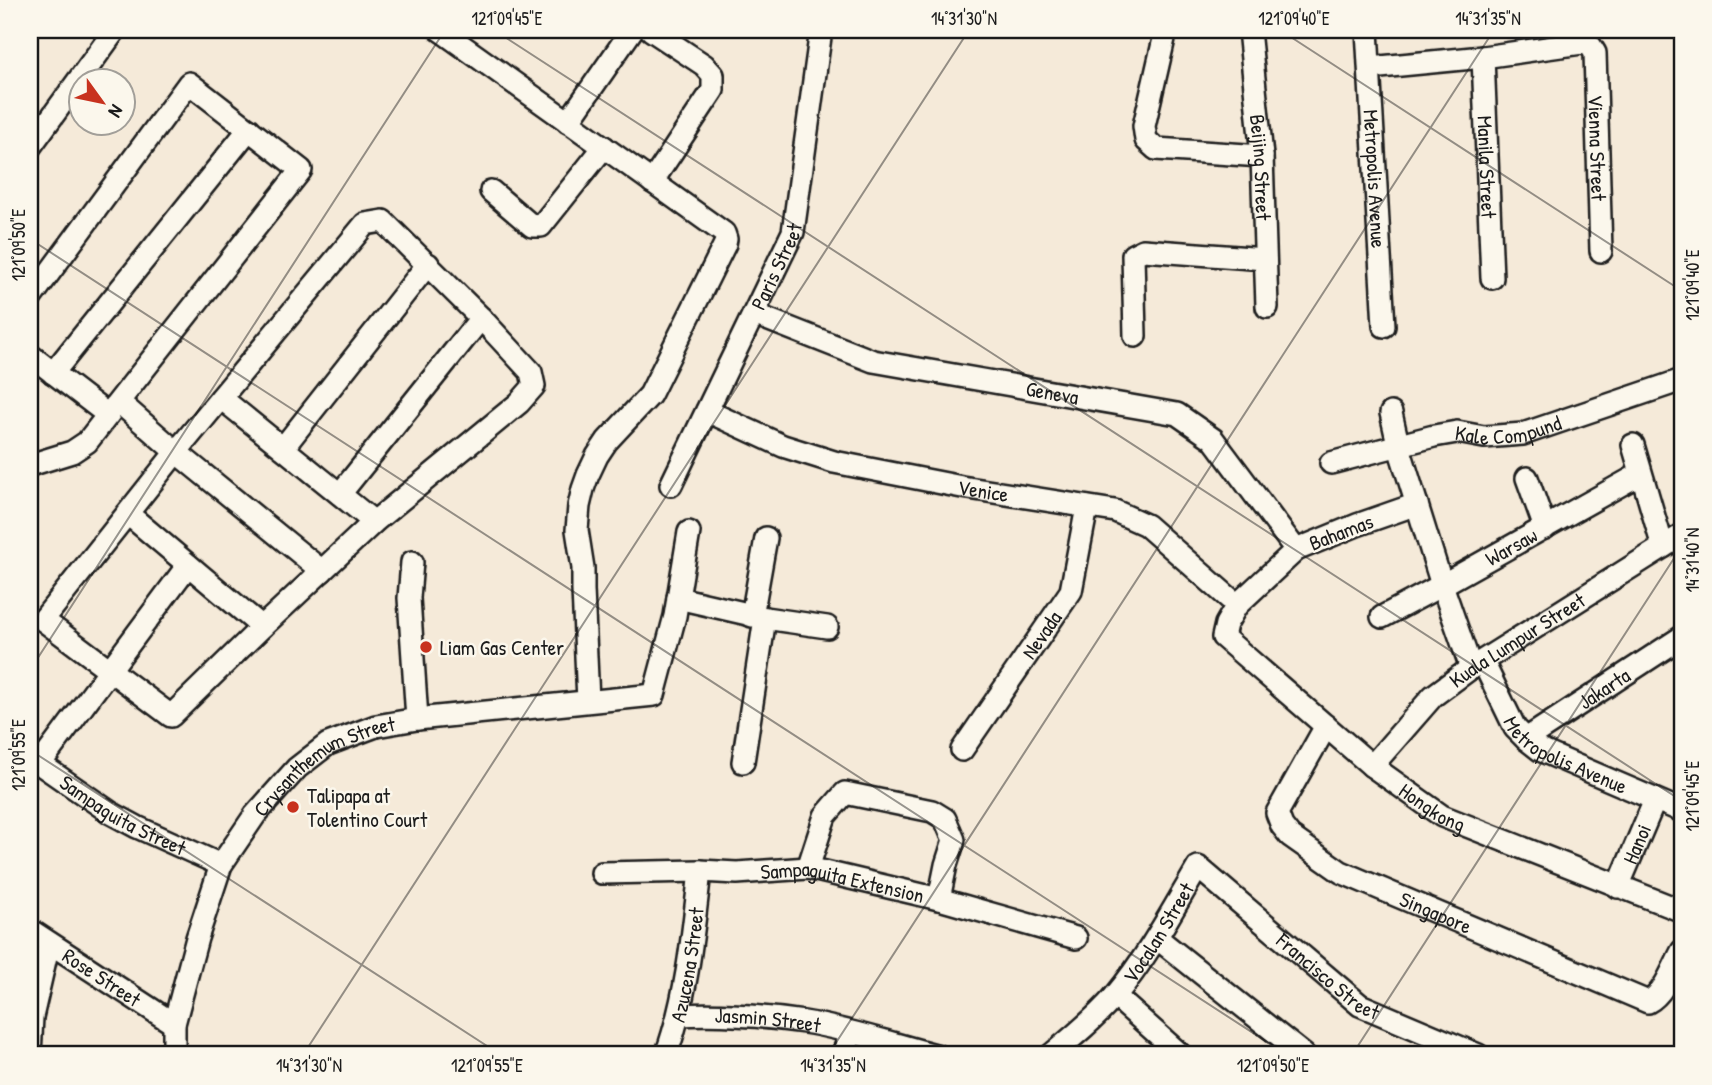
<svg xmlns="http://www.w3.org/2000/svg" width="1712" height="1085" font-family="'Patrick Hand',sans-serif">
<style>
.lines{fill:none;stroke-linecap:round;stroke-linejoin:round}
.minor-casing{stroke:#1c1c1c;stroke-width:26}
.minor{stroke:#fbf7ec;stroke-width:21}
.ticks{fill:none;stroke:#1c1c1c;stroke-width:2;stroke-opacity:0.45}
.poi-dot{fill:#c8321e;stroke:#fbf7ec;stroke-width:2.5}
.labels{text-anchor:middle;dominant-baseline:central;stroke-width:5;stroke-linejoin:round;paint-order:stroke}
.street-label{font-size:21px;fill:#1c1c1c;stroke:#fbf7ec}
.poi-label{font-size:21px;fill:#1c1c1c;stroke:#fbf7ec;text-anchor:start}
.neatline{fill:none;stroke:#1c1c1c;stroke-width:2.5}
.ticks-label{font-size:18px;text-anchor:middle;fill:#1c1c1c}
</style>
<rect width="100%" height="100%" fill="#f5ead9"/>
<filter id="ink" filterUnits="userSpaceOnUse"><feTurbulence type="fractalNoise" baseFrequency=".0143" numOctaves="2"/><feDisplacementMap in="SourceGraphic" scale="14" xChannelSelector="R" yChannelSelector="G"/><feConvolveMatrix kernelMatrix="1 2 1 2 8 2 1 2 1" color-interpolation-filters="sRGB"/></filter>
<g filter="url(#ink)">
<g class="lines">
<defs>
<g id="minor">
<polyline points="440,30 724,233 726,239 725,244 650,395 607,441 597,456 588,475 583,489 579,506 577,530 583,568 583,590 588,701"/>
<polyline points="651,30 704,65 713,75 713,90 652,182"/>
<polyline points="1166,30 1144,126 1146,140 1156,149 1262,156"/>
<path id="s1" d="M1249,30L1262,156L1267,307"/>
<path id="s2" d="M1367,30L1384,326"/>
<path id="s3" d="M1483,57L1492,278"/>
<path id="s4" d="M1370,68L1483,57L1582,43L1590,45L1595,53L1601,251"/>
<polyline points="568,122 632,30"/>
<polyline points="30,147 115,30"/>
<polyline points="491,191 532,226 541,226 604,147"/>
<polygon points="383,221 481,318 531,372 534,386 519,403 374,522 262,627 171,716 43,620 176,452 365,224"/>
<polyline points="30,299 189,83 301,170 108,415 30,355"/>
<path id="s5" d="M754,314L873,361L1177,414L1213,439L1296,550"/>
<polyline points="1135,336 1133,255 1143,250 1265,259"/>
<polyline points="53,373 249,129"/>
<polyline points="221,398 374,522"/>
<polyline points="119,402 176,452 322,571"/>
<path id="s6" d="M707,411L783,446L834,462L962,487L1115,511L1146,525L1237,605"/>
<polyline points="1391,413 1398,444 1442,585 1471,668"/>
<polyline points="1633,445 1663,547"/>
<polyline points="283,448 428,264"/>
<path id="s7" d="M1331,463L1434,436L1457,432L1484,437L1523,434L1682,380"/>
<polyline points="30,465 72,452 87,442 108,415"/>
<polyline points="1527,478 1545,528"/>
<path id="s8" d="M671,485L793,232L821,30"/>
<polyline points="340,494 481,318"/>
<path id="s9" d="M1417,504L1357,525L1296,550L1237,605L1226,624L1223,637L1372,766L1442,816L1682,911"/>
<polyline points="128,514 262,627"/>
<polyline points="412,562 409,598 417,719"/>
<polyline points="678,598 765,618 827,627"/>
<polyline points="752,616 766,538"/>
<path id="s10" d="M1382,617L1442,585L1640,474"/>
<path id="s11" d="M1483,662L1515,728L1526,739L1540,750L1682,811"/>
<path id="s12" d="M1326,726L1277,813L1282,826L1290,836L1341,872L1648,1002C1665,993 1673,967 1682,951"/>
<path id="s13" d="M1526,739L1682,637"/>
<path id="s14" d="M962,750L1071,591L1087,507"/>
<path id="s15" d="M30,757L111,813L137,827L221,865"/>
<polyline points="743,762 765,618"/>
<polyline points="40,764 188,565"/>
<path id="s16" d="M1372,766L1433,696L1471,668L1682,535"/>
<polyline points="808,868 825,816 845,793 932,811 945,819 954,840 946,865 939,899"/>
<path id="s17" d="M602,873L700,871L737,873L808,868L939,899L1076,938"/>
<path id="s18" d="M1618,887L1655,800"/>
<path id="s19" d="M30,930L174,1024"/>
<polyline points="1157,938 1304,1055"/>
<polyline points="1115,996 1181,1055"/>
<path id="s20" d="M679,1015C720,1013 763,1016 804,1022C849,1029 893,1044 936,1055"/>
<polyline points="30,1055 32,1017 49,943"/>
<path id="s21" d="M174,1055V1024L197,938L221,865L255,815L297,768L328,744L376,726L417,719L654,695L675,616L689,532"/>
<path id="s22" d="M666,1055C687,997 693,933 700,871"/>
<polyline points="842,1055 852,1033"/>
<path id="s23" d="M1051,1055C1073,1037 1096,1018 1115,996C1148,956 1172,911 1198,867L1360,1005L1478,1055"/>
</g>
</defs>
<use href="#minor" class="minor-casing"/>
<use href="#minor" class="minor"/>
</g>
</g>
<path class="ticks" d="M494,30L1682,801M1280,30L1682,291M30,239L1287,1055M30,670L445,30M30,750L501,1055M303,1055L969,30M828,1055L1494,30M1352,1055L1682,546"/>
<g class="poi-dot">
<circle cx="426" cy="647" r="7"/>
<circle cx="293" cy="807" r="7"/>
</g>
<g class="labels">
<g class="street-label">
<text stroke="none"><textPath href="#s4" startOffset="326">Vienna Street</textPath></text>
<text stroke="none"><textPath href="#s3" startOffset="110">Manila Street</textPath></text>
<text stroke="none"><textPath href="#s1" startOffset="138">Beijing Street</textPath></text>
<text stroke="none"><textPath href="#s2" startOffset="149">Metropolis Avenue</textPath></text>
<text stroke="none"><textPath href="#s8" startOffset="243">Paris Street</textPath></text>
<text stroke="none"><textPath href="#s5" startOffset="310">Geneva</textPath></text>
<text stroke="none"><textPath href="#s7" startOffset="182">Kale Compund</textPath></text>
<text stroke="none"><textPath href="#s6" startOffset="289">Venice</textPath></text>
<text transform="translate(1341 532) rotate(-21)">Bahamas</text>
<text stroke="none"><textPath href="#s10" startOffset="147">Warsaw</textPath></text>
<text stroke="none"><textPath href="#s14" startOffset="140">Nevada</textPath></text>
<text stroke="none"><textPath href="#s16" startOffset="194">Kuala Lumpur Street</textPath></text>
<text stroke="none"><textPath href="#s13" startOffset="93">Jakarta</textPath></text>
<text stroke="none"><textPath href="#s11" startOffset="131">Metropolis Avenue</textPath></text>
<text stroke="none"><textPath href="#s21" startOffset="345">Crysanthemum Street</textPath></text>
<text stroke="none"><textPath href="#s9" startOffset="516">Hongkong</textPath></text>
<text stroke="none"><textPath href="#s15" startOffset="110">Sampaguita Street</textPath></text>
<text stroke="none"><textPath href="#s18" startOffset="47">Hanoi</textPath></text>
<text stroke="none"><textPath href="#s17" startOffset="242">Sampaguita Extension</textPath></text>
<text stroke="none"><textPath href="#s12" startOffset="292">Singapore</textPath></text>
<text stroke="none"><textPath href="#s23" startOffset="164">Vocalan Street</textPath></text>
<text stroke="none"><textPath href="#s22" startOffset="93">Azucena Street</textPath></text>
<text stroke="none"><textPath href="#s23" startOffset="411">Francisco Street</textPath></text>
<text stroke="none"><textPath href="#s19" startOffset="86">Rose Street</textPath></text>
<text stroke="none"><textPath href="#s20" startOffset="89">Jasmin Street</textPath></text>
</g>
<g class="poi-label">
<text x="440" y="647">Liam Gas Center</text>
<text x="307" y="795">Talipapa at<tspan x="307" dy="24">Tolentino Court</tspan></text>
</g>
</g>
<rect width="1712" height="1085" fill="none" stroke="#fbf7ec" stroke-width="77"/>
<g transform="translate(102 102) rotate(123)"><circle r="33" fill="#fbf7ec" stroke="#a29f99" stroke-width="2"/>
<path d="M0-5L12 26L0 18L-12 26Z" fill="#c8321e"/>
<text y="-10" font-size="19" font-weight="bold" text-anchor="middle" fill="#1c1c1c">N</text>
</g>
<rect x="38" y="38" width="1636" height="1008" class="neatline"/>
<g class="ticks-label">
<text x="507" y="25">121°09'45"E</text>
<text x="964" y="25">14°31'30"N</text>
<text x="1294" y="25">121°09'40"E</text>
<text x="1488" y="25">14°31'35"N</text>
<text transform="translate(19 245) rotate(-90)" y="6">121°09'50"E</text>
<text transform="translate(1693 285) rotate(-90)" y="6">121°09'40"E</text>
<text transform="translate(1693 560) rotate(-90)" y="6">14°31'40"N</text>
<text transform="translate(19 755) rotate(-90)" y="6">121°09'55"E</text>
<text transform="translate(1693 796) rotate(-90)" y="6">121°09'45"E</text>
<text x="309" y="1072">14°31'30"N</text>
<text x="487" y="1072">121°09'55"E</text>
<text x="833" y="1072">14°31'35"N</text>
<text x="1273" y="1072">121°09'50"E</text>
</g>
</svg>
